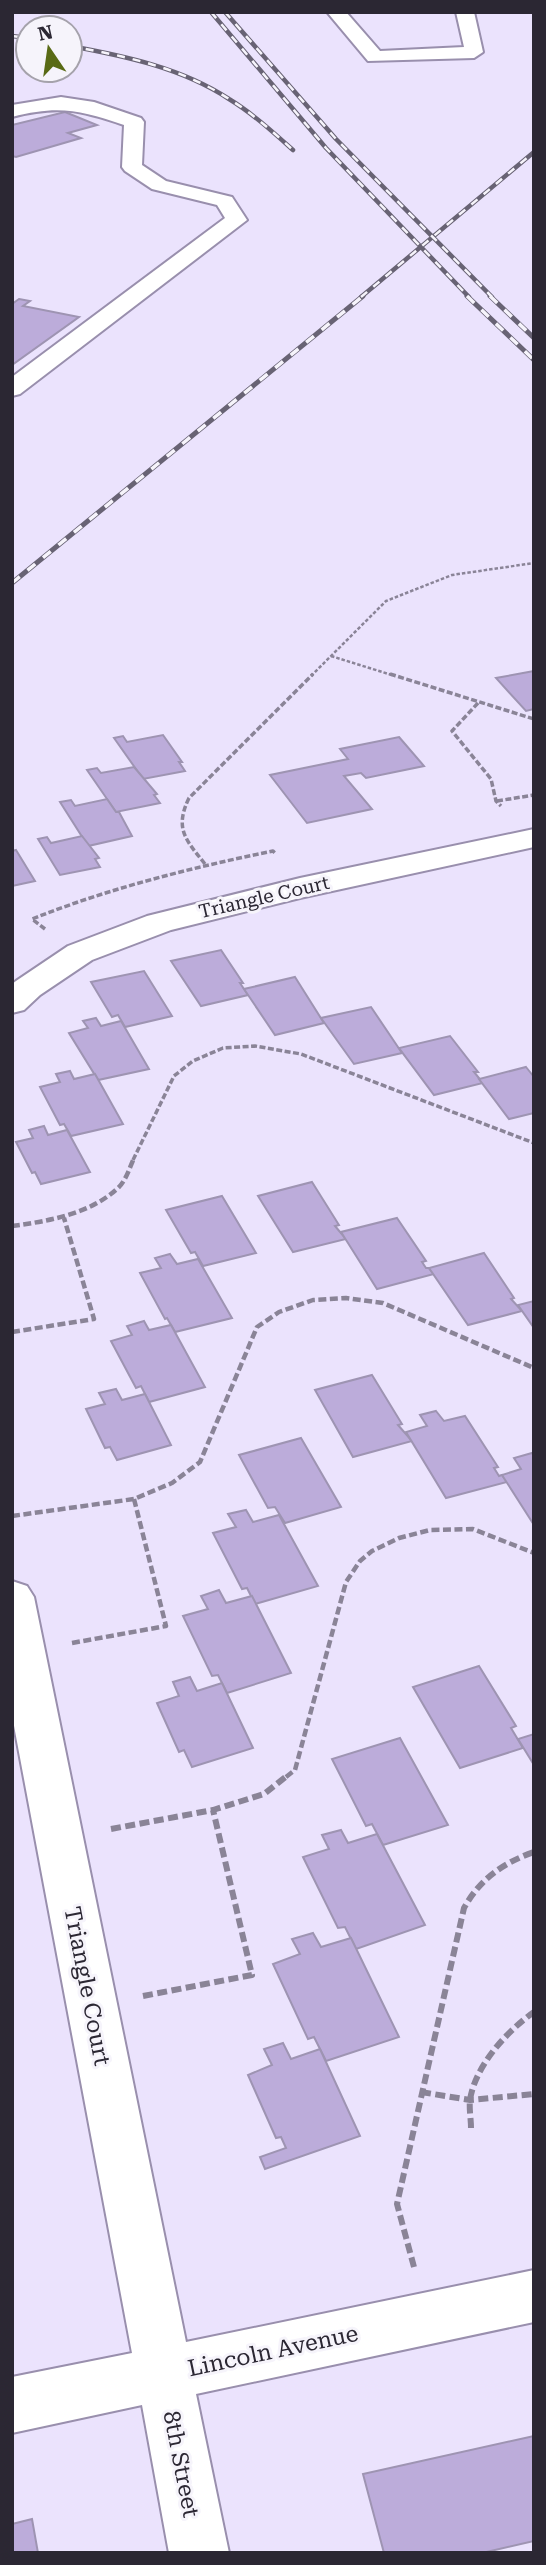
<svg xmlns="http://www.w3.org/2000/svg" width="546" height="2565" font-family="'Roboto Serif',serif">
<style>
.building{fill:#bcacda;stroke:#9e94b2;stroke-width:2}
.lines{fill:none;stroke-linecap:round;stroke-linejoin:round}
.minor-casing{stroke:#998fad;stroke-width:4}
.path-far3{stroke:#8a8497;stroke-width:2.5;stroke-dasharray:3.5 2;stroke-linecap:butt}
.path-far2{stroke:#8a8497;stroke-width:3.5;stroke-dasharray:6 2.5;stroke-linecap:butt}
.path-far1{stroke:#8a8497;stroke-width:4.5;stroke-dasharray:8 3.5;stroke-linecap:butt}
.path{stroke:#8a8497;stroke-width:6;stroke-dasharray:10 4.5;stroke-linecap:butt}
.minor{fill:#fff;fill-rule:evenodd}
.rail-far1-casing{stroke:#686374;stroke-width:4.5}
.rail-casing{stroke:#686374;stroke-width:5}
.rail-far1{stroke:#f6f4fb;stroke-width:2.5;stroke-dasharray:8;stroke-linecap:butt}
.rail{stroke:#f6f4fb;stroke-width:3.5;stroke-dasharray:10;stroke-linecap:butt}
.labels{text-anchor:middle;dominant-baseline:central;stroke-width:6;stroke-linejoin:round;paint-order:stroke}
.street-label{font-size:19px;fill:#2b2733;stroke:#f6f4fb}
.near-street-label{font-size:23px;fill:#2b2733;stroke:#f6f4fb}
</style>
<rect width="100%" height="100%" fill="#ebe3fd"/>
<g class="building">
<polygon points="65,112 97,125 68,133 81,138 16,157 12,156 12,125"/>
<polygon points="19,299 30,301 23,306 79,317 12,365 12,304"/>
<polygon points="534,671 534,709 526,711 496,678"/>
<polygon points="163,735 182,762 179,762 185,771 143,779 114,738 123,736 127,742"/>
<polygon points="399,737 424,766 366,778 361,773 344,776 372,809 307,823 270,775 348,759 340,749"/>
<polygon points="134,767 157,794 154,795 160,803 116,812 87,770 97,768 101,773"/>
<polygon points="107,799 116,812 119,812 132,836 88,846 60,802 71,800 75,806"/>
<polygon points="82,836 99,858 95,859 100,867 60,875 38,839 47,837 51,843"/>
<polygon points="16,850 35,881 12,886 12,851"/>
<polygon points="221,950 243,983 240,983 248,995 201,1006 171,961"/>
<polygon points="144,971 172,1016 125,1027 118,1015 112,1017 91,982"/>
<polygon points="295,977 324,1023 275,1035 244,989"/>
<polygon points="371,1007 402,1053 354,1064 321,1018"/>
<polygon points="96,1018 101,1026 121,1021 149,1069 98,1080 69,1033 88,1028 83,1021"/>
<polygon points="450,1036 478,1072 474,1072 483,1083 434,1095 399,1048"/>
<polygon points="526,1067 534,1077 534,1113 509,1119 479,1079"/>
<polygon points="70,1071 74,1079 95,1074 123,1124 71,1136 64,1124 60,1125 40,1087 60,1082 56,1074"/>
<polygon points="44,1126 48,1135 67,1130 90,1172 41,1184 35,1172 32,1173 16,1142 33,1138 29,1130"/>
<polygon points="312,1182 339,1225 335,1226 346,1239 293,1252 258,1196"/>
<polygon points="222,1196 256,1253 203,1266 195,1252 191,1253 166,1210"/>
<polygon points="397,1218 426,1261 422,1262 426,1268 429,1268 434,1274 377,1289 341,1232"/>
<polygon points="484,1253 514,1298 511,1299 522,1311 468,1325 429,1268"/>
<polygon points="170,1254 177,1264 198,1259 232,1318 175,1332 167,1318 165,1319 140,1273 161,1268 155,1258"/>
<polygon points="534,1301 534,1328 518,1305"/>
<polygon points="144,1321 149,1330 171,1325 205,1387 149,1402 141,1386 136,1388 111,1341 132,1335 127,1326"/>
<polygon points="372,1375 402,1424 398,1425 412,1441 353,1457 315,1390"/>
<polygon points="116,1389 122,1400 145,1394 171,1445 117,1460 110,1447 105,1448 86,1409 105,1404 99,1393"/>
<polygon points="436,1411 444,1421 465,1416 498,1467 494,1468 499,1476 502,1475 507,1482 446,1498 406,1432 427,1426 420,1415"/>
<polygon points="301,1438 341,1507 285,1523 275,1507 268,1508 239,1455"/>
<polygon points="532,1453 534,1456 534,1525 502,1475 521,1469 514,1458"/>
<polygon points="246,1510 253,1522 279,1515 318,1586 255,1604 247,1588 242,1589 213,1533 236,1527 228,1514"/>
<polygon points="219,1590 226,1603 252,1596 291,1673 227,1693 218,1675 212,1676 183,1616 208,1609 201,1596"/>
<polygon points="479,1666 516,1726 511,1728 523,1748 460,1768 413,1687"/>
<polygon points="190,1677 197,1691 222,1683 253,1748 192,1767 184,1750 179,1752 157,1703 179,1696 173,1682"/>
<polygon points="534,1734 534,1765 518,1739"/>
<polygon points="400,1738 448,1825 383,1845 372,1824 366,1826 332,1759"/>
<polygon points="341,1830 348,1843 377,1834 425,1925 356,1949 345,1927 338,1928 303,1857 329,1849 322,1835"/>
<polygon points="313,1933 321,1947 351,1938 399,2037 326,2061 314,2037 308,2039 273,1964 300,1954 292,1939"/>
<polygon points="283,2043 291,2059 320,2049 360,2136 265,2169 260,2157 286,2148 281,2137 276,2138 248,2075 272,2065 264,2049"/>
<polygon points="534,2436 534,2541 482,2553 384,2553 363,2474"/>
<polygon points="32,2519 38,2553 12,2553 12,2524"/>
</g>
<g class="lines">
<defs>
<g id="minor">
<polygon points="327,12 346,12 380,51 464,47 456,12 474,12 483,52 474,58 368,61"/>
<path d="M61,97L94,102L141,118L144,122L142,165L166,181L232,197L247,220L20,394L12,396V377L225,218L217,205L152,189L125,171L122,167L124,125C80,110 58,105 12,117V105Z"/>
<polygon points="534,829 534,847 300,898 171,930 92,960 40,995 24,1010 12,1013 12,984 16,981 68,946 147,916 300,878"/>
<polygon points="12,1581 27,1586 34,1597 186,2342 534,2270 534,2322 196,2394 229,2553 169,2553 142,2405 12,2433 12,2377 132,2353 12,1715"/>
</g>
</defs>
<use href="#minor" class="minor-casing"/>
<g class="path-far3">
<polyline points="331,656 395,676"/>
<polyline points="311,676 386,601 452,575 534,563"/>
</g>
<g class="path-far2">
<polyline points="390,674 534,719"/>
<polyline points="478,703 452,731 491,779 496,801 501,806"/>
<polyline points="497,801 534,795"/>
<path d="M205,864C186,840 174,829 189,798L313,674"/>
<path d="M45,929L32,919C110,888 190,868 273,851L275,853"/>
<polyline points="133,1160 174,1076 193,1061 223,1048 255,1046 301,1054 534,1143"/>
</g>
<g class="path-far1">
<path d="M12,1226C49,1221 91,1214 119,1187C126,1180 130,1167 134,1158"/>
<polyline points="12,1332 94,1319 64,1218"/>
<polyline points="12,1516 134,1499 172,1483 200,1462 257,1327 279,1312 313,1300 346,1298 383,1303 534,1368"/>
<polyline points="72,1643 166,1626 134,1499"/>
<polyline points="286,1777 295,1770 346,1582 360,1561 372,1551 399,1538 430,1530 473,1529 534,1553"/>
</g>
<g class="path">
<polyline points="111,1829 213,1810 264,1794 288,1775"/>
<polyline points="143,1996 252,1975 213,1810"/>
<polyline points="421,2092 470,2100 534,2094"/>
<path d="M471,2128C471,2119 469,2109 470,2100C475,2066 507,2031 534,2012"/>
<path d="M414,2267L397,2204L464,1908C480,1879 503,1863 534,1852"/>
</g>
<use href="#minor" class="minor"/>
<defs>
<g id="rail-far1">
<polyline points="211,12 326,148 469,297"/>
<polyline points="225,12 336,139 492,297"/>
<polyline points="12,36 28,38"/>
<path d="M70,46C125,56 182,68 229,99C252,113 273,132 293,150"/>
<polyline points="361,297 534,152"/>
</g>
<g id="rail">
<polyline points="467,296 534,360"/>
<polyline points="490,296 534,338"/>
<polyline points="12,583 363,296"/>
</g>
</defs>
<use href="#rail-far1" class="rail-far1-casing"/>
<use href="#rail" class="rail-casing"/>
<use href="#rail-far1" class="rail-far1"/>
<use href="#rail" class="rail"/>
</g>
<g class="labels">
<g class="street-label">
<text transform="translate(264 897) rotate(-13)">Triangle Court</text>
</g>
<g class="near-street-label">
<text transform="translate(87 1986) rotate(79)">Triangle Court</text>
<text transform="translate(273 2351) rotate(-12)">Lincoln Avenue</text>
<text transform="translate(181 2464) rotate(79)">8th Street</text>
</g>
</g>
<rect width="546" height="2565" fill="none" stroke="#2b2733" stroke-width="28"/>
<g transform="translate(49 49) rotate(347)"><circle r="33" fill="#f6f4fb" stroke="#a5a2ab" stroke-width="2"/>
<path d="M0-5L12 26L0 18L-12 26Z" fill="#596a15"/>
<text y="-10" font-size="19" font-weight="bold" text-anchor="middle" fill="#2b2733">N</text>
</g>
</svg>
